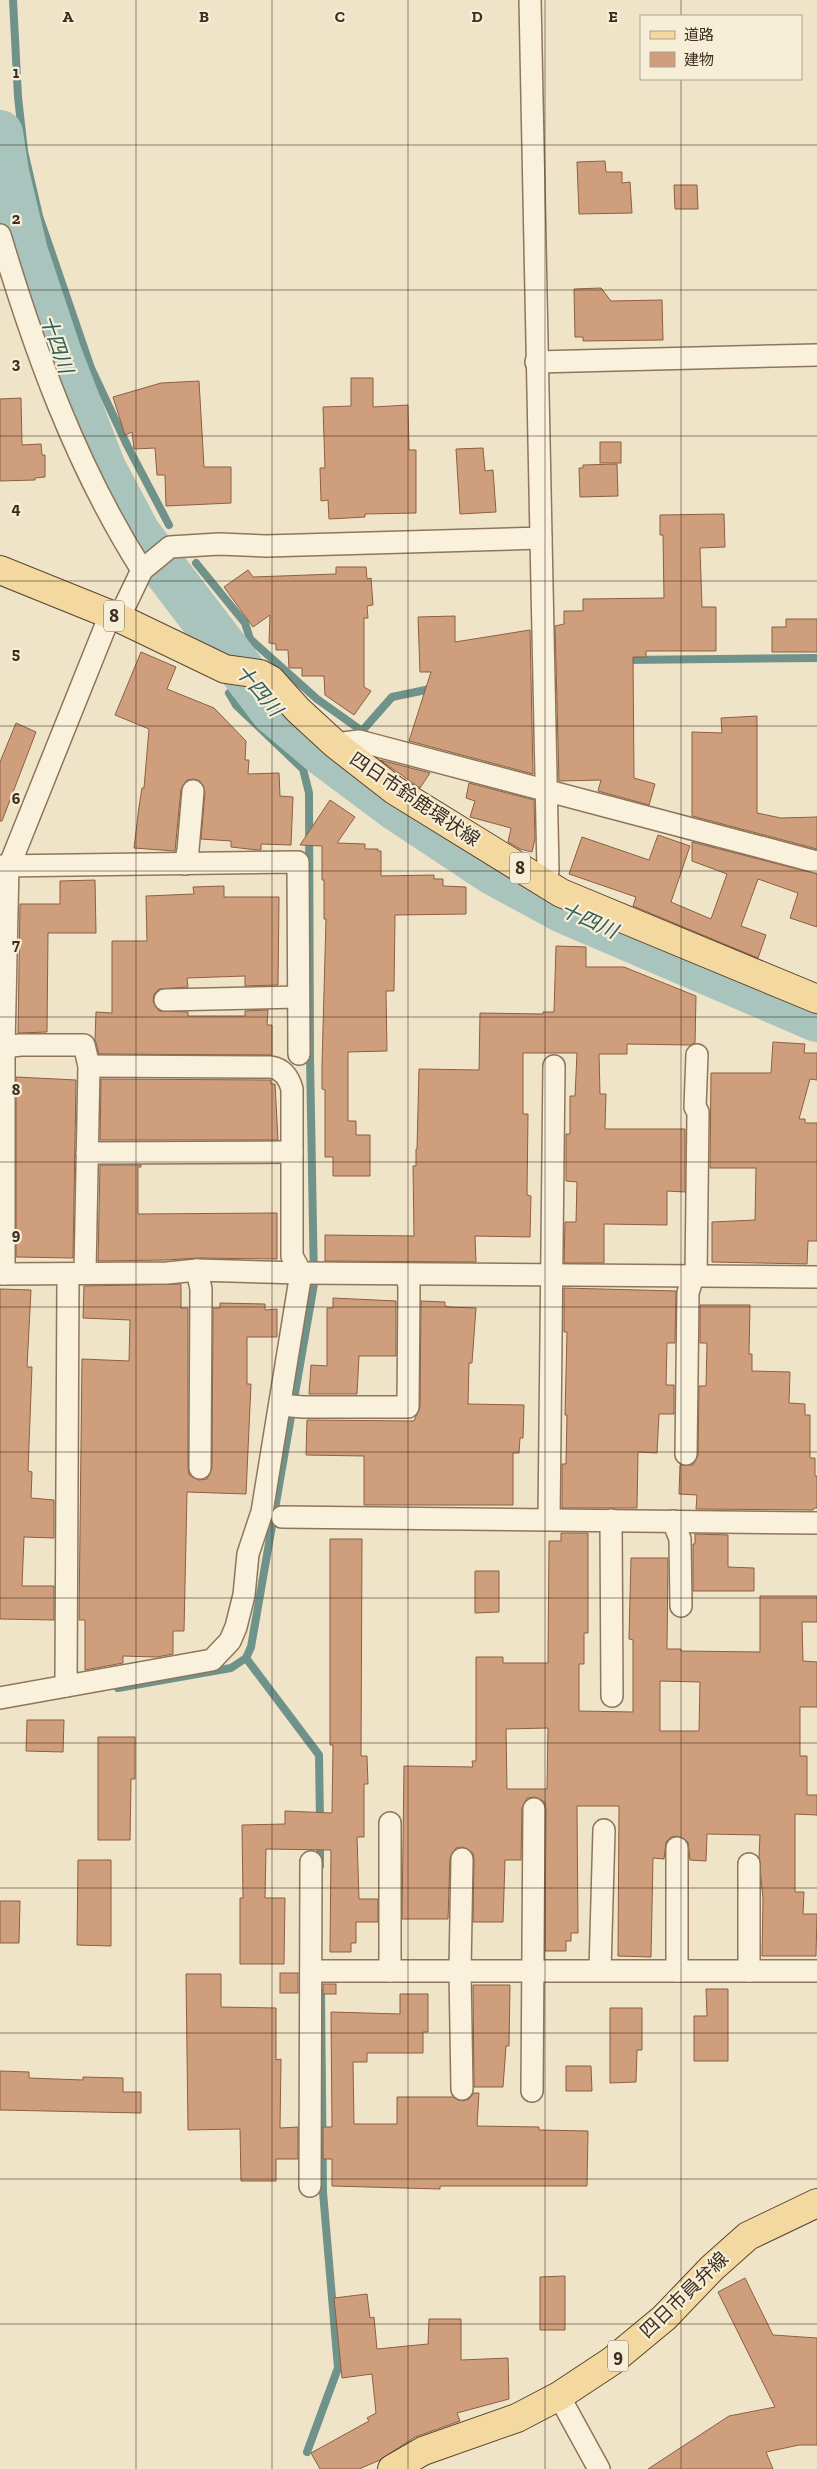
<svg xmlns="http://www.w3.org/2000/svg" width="817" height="2469" font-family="'Zilla Slab','Noto Sans JP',serif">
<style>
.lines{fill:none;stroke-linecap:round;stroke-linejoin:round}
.stream{stroke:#6f938a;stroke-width:8}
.river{stroke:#a9c4bc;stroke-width:46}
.building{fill:#cf9f7d;stroke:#8d5f41;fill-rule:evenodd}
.street-casing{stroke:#8d765c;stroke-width:24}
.primary-casing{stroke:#5b4430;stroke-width:30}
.street{stroke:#faf1dc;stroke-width:21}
.primary{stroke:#f3d9a0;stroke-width:28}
.grid{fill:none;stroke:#3d2e20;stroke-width:1;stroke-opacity:0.55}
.labels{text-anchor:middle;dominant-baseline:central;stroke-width:4.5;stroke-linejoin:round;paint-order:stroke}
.shield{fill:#f7eed8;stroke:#756857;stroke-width:1}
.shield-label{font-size:18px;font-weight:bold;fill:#3d2e20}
.street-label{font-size:19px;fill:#3d2e20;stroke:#f7eed8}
.water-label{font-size:20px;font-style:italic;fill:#2f5d5a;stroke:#f7eed8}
.grid-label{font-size:16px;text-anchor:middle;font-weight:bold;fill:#3d2e20;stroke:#f7eed8;stroke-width:4.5;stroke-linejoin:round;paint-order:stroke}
</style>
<rect width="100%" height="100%" fill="#f0e4c8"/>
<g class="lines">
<g class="stream">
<polyline points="13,0 18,97 24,151 39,216 91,368 127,445 169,525"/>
<polyline points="196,563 245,623 250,639 317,699 362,731 392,697 435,688"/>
<polyline points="198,612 208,637"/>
<polyline points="624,660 817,658"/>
<polyline points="246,1658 319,1755 320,1821"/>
<polyline points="118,1688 231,1668 246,1658 251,1647 314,1284 310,1057 309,793 303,769 236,705 229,693"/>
<polyline points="320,1840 320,1866"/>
<polyline points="307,2452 338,2368 323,2192 321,1992"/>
</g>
<polyline class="river" points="0,133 6,172 25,252 59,354 103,468 138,534 274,712 324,754 395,807 493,872 563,910 817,1019"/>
</g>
<g class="building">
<polygon points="605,161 606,172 622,172 622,183 630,182 632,213 579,214 577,162"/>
<polygon points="674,185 697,185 698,209 675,209"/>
<polygon points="601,288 611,301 662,300 663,340 583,341 583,337 575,337 574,289"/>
<polygon points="351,378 373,378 373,407 408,405 409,450 416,450 416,513 365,514 365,517 329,519 328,500 321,501 320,468 325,468 323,407 351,406"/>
<polygon points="199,381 204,467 231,467 231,503 166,506 165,475 157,475 155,448 134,449 132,432 125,435 113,397 161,383"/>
<polygon points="21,398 22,445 41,444 42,455 45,455 45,477 35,478 35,480 0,481 0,399"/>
<rect x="600" y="442" width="21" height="21"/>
<polygon points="483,448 485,471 493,470 496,512 460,514 456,449"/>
<polygon points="617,464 618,496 580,497 579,468 583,468 583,465"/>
<polygon points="724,514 725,547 700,548 702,607 716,607 716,651 646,651 646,657 633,657 634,778 655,784 649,805 598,791 601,780 559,781 555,626 564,624 564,611 583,611 583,599 664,598 663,535 660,535 660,515"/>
<polygon points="336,567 366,567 367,579 371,578 373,605 367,606 368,618 364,618 364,687 371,691 354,715 325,695 324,676 302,676 302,668 289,668 288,650 276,650 276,644 269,643 270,615 253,627 224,587 248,570 253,577 336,574"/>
<polygon points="455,616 455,642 530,630 533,774 409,741 431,672 420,672 418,617"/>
<polygon points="786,619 817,619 817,652 772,652 772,627 786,627"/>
<polygon points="141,652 176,667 167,689 214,708 246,741 245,760 249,760 248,774 279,773 280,796 293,797 291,845 261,844 261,850 257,850 231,847 231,841 201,839 205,792 200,781 194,779 187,780 181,789 175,851 134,848 139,807 142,788 144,788 149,729 115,715"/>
<polygon points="757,716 757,813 781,818 817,817 817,849 692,816 692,732 722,733 721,718"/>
<polygon points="16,723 36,732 2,821 0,821 0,762"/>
<polygon points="380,760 430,773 420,788"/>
<polygon points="469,783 534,800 535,839 532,852 520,849 508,842 511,828 470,817 475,801 466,798"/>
<polygon points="330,800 355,817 337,843 365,844 365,849 378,849 378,851 381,851 381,876 434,875 434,879 443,879 443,886 466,887 466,914 395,915 394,991 386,991 387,1051 348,1052 348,1121 356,1121 356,1135 370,1135 370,1176 333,1176 333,1157 325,1157 325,1090 322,1089 322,1066 326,919 324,919 324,880 322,880 322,846 300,845"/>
<polygon points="658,835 690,846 671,902 711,919 727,874 692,861 692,842 817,874 817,927 790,918 798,893 758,879 741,926 766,935 758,958 633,906 636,897 569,874 582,837 649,860"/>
<polygon points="95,880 96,933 48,933 47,1032 18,1033 20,904 60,904 60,881"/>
<polygon points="224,886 224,897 279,897 278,985 245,986 245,976 187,978 188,987 159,989 154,994 153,1001 159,1011 188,1012 188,1016 245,1016 245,1011 268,1010 267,1025 272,1025 272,1055 99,1054 95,1039 96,1012 112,1013 112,941 147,941 146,896 194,894 193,887"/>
<polygon points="556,946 586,947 586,967 624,967 696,996 695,1043 690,1045 627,1044 627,1054 599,1054 600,1094 606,1094 605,1129 685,1129 685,1192 667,1191 667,1225 604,1224 604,1263 564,1263 565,1222 576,1222 577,1182 566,1181 566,1134 570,1134 570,1096 575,1096 577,1053 523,1053 523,1114 528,1114 527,1195 531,1196 530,1237 475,1236 476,1262 325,1261 325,1235 414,1236 413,1166 416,1166 416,1149 417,1149 419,1069 479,1070 480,1013 543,1014 543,1012 554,1012"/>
<polygon points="773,1042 805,1044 804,1053 817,1053 817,1080 810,1079 799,1119 805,1119 805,1123 817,1123 817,1241 808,1241 807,1264 712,1262 712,1222 755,1220 756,1168 710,1168 711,1073 771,1073"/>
<polygon points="16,1077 76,1080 73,1258 16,1257"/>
<polygon points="101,1079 271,1080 271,1084 275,1084 278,1140 100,1140"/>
<polygon points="100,1165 141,1165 141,1167 138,1167 138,1214 277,1213 277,1259 197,1258 166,1260 98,1261"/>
<polygon points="181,1284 181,1308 188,1308 188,1468 189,1475 199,1480 207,1479 212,1468 213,1308 220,1308 220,1303 265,1304 265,1310 277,1309 277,1337 247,1337 247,1384 251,1384 246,1494 187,1492 184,1631 173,1631 173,1654 157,1657 123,1656 123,1663 85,1670 85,1620 79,1620 82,1359 129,1361 130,1320 83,1318 84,1286"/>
<polygon points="564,1288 676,1291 675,1343 667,1343 666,1385 674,1385 674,1414 659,1414 657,1453 638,1452 637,1508 562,1508 562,1464 566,1464 567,1415 565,1415 567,1332 564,1332"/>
<polygon points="0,1289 31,1290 27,1367 32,1367 28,1471 32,1472 31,1498 54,1500 54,1538 24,1537 22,1586 54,1586 54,1620 0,1619"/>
<polygon points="333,1298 396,1301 396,1356 359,1356 357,1394 309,1394 311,1365 327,1366 327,1308 333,1308"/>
<polygon points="421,1301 445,1302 445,1306 449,1307 476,1308 472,1363 469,1363 468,1404 524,1405 523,1438 520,1438 519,1453 513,1453 513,1505 364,1505 364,1456 306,1455 307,1420 414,1421 420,1407"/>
<polygon points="700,1305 750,1305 749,1354 752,1354 752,1371 790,1372 789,1403 805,1404 805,1415 810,1415 810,1458 815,1458 815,1476 817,1476 817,1508 814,1508 813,1510 696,1509 697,1495 679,1494 680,1465 693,1465 698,1455 699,1386 706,1386 707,1343 700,1343"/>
<path d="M561,1533H588V1633H584V1664H579V1711L633,1712V1640L629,1639L631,1558H668L667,1649H681V1651L760,1652V1596H817V1622H802L803,1661L817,1662V1707H800V1756H807V1795H817V1815L795,1814V1892H804L803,1914H817L816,1956H762L763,1899L759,1857L760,1835L707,1834L706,1861L690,1860L688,1842L677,1836L671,1837L666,1842L664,1859L653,1858L651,1957L618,1956L619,1806H577L578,1933H571V1941H566V1951H545L546,1809L545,1802L535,1797L527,1798L522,1808L521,1860H505L503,1922H473L474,1859L473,1853L463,1847L456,1848L450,1858L448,1919H402L404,1766L473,1767L472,1761H476V1657H503V1663H548L549,1541H561ZM660,1681L700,1682L699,1731H660ZM548,1728L547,1789H507L506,1729Z"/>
<polygon points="695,1534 728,1535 728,1567 754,1568 754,1591 693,1591 693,1544 695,1544"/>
<polygon points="330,1539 362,1539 361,1756 367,1756 368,1784 364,1784 364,1837 357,1837 359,1899 378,1899 378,1922 356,1922 356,1943 351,1943 351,1952 330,1952 331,1850 266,1849 265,1898 285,1898 284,1964 240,1964 240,1898 243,1898 242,1825 285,1824 285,1811 332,1813 333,1745 330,1745"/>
<polygon points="475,1571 499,1571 499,1612 475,1613"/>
<polygon points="27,1720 64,1720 63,1752 26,1751"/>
<polygon points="98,1737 135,1737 135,1779 131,1779 130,1840 98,1840"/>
<polygon points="78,1860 111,1860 111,1946 77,1945"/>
<polygon points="0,1901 20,1901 19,1943 0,1943"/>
<rect x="280" y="1973" width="18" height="20"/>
<polygon points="186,1974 221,1974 221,2007 276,2008 276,2060 281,2059 280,2128 298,2127 298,2159 276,2159 276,2181 241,2181 240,2129 188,2130"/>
<rect x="323" y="1984" width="13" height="10"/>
<polygon points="473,1985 510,1985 509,2046 506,2046 503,2087 474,2087"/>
<polygon points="706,1989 728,1989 728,2061 694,2061 694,2016 707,2016"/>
<polygon points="400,1994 428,1994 428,2032 423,2032 423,2053 367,2053 367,2062 353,2062 354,2124 397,2124 397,2097 453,2097 463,2101 469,2099 474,2093 479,2093 477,2126 539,2127 539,2130 588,2131 587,2186 440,2186 440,2189 332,2186 332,2159 323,2159 323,2127 332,2127 331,2012 400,2014"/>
<polygon points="610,2008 642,2008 642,2050 637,2050 636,2082 610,2083"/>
<polygon points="566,2066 591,2066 592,2091 566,2091"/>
<polygon points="0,2071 29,2072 29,2078 83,2080 83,2077 123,2078 123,2092 141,2092 141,2113 0,2110"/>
<polygon points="565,2276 565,2330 540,2330 540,2277"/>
<polygon points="745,2278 773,2335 817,2338 817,2445 799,2445 766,2452 773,2469 648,2469 729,2416 775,2407 718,2292"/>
<polygon points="367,2294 370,2318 374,2317 377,2349 428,2344 429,2319 461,2319 461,2360 508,2358 509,2399 457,2413 460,2421 415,2437 380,2460 359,2469 320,2469 311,2453 369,2421 367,2418 376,2413 372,2374 342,2378 334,2298"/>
</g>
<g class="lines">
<defs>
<g id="street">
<path d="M0,235C35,352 76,466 142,570"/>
<polyline points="536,362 817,355"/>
<polyline points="541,538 548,871 541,881"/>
<polyline points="119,618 142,570 170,547 219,544 266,546 541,538 530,0"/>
<polyline points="335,744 359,741 817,862"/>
<polyline points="185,864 188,850 193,791"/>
<polyline points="0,866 298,862 299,1054"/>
<polyline points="4,879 110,615"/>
<polyline points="165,1000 298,997"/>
<polyline points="4,1047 20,1045 84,1045 89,1066 85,1273"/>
<polyline points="87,1153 292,1152"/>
<polyline points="197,1270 201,1289 200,1468"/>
<polyline points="0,1274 167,1273 197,1270 301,1273 817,1277"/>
<polyline points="4,1274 4,1047 8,866"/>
<polyline points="696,1276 698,1112 695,1107 697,1055"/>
<polyline points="280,1405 303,1407 408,1407 409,1286 406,1275"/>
<polyline points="686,1454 688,1293 693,1276"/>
<polyline points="282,1517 817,1523"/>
<polyline points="549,1519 554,1066"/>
<polyline points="611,1520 612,1696"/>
<polyline points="673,1521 680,1539 681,1606"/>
<polyline points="66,1686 68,1275"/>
<path d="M0,1698L212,1660L230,1641L236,1627L244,1595L248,1554L262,1512L301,1273L292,1256V1089C289,1078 283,1069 271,1067L89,1066"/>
<polyline points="600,1970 604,1830"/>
<polyline points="311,1971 817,1971"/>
<polyline points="390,1971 390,1823"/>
<polyline points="677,1971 677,1848"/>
<polyline points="749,1971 749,1864"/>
<polyline points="462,2089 460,1971 462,1859"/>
<polyline points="532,2091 534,1809"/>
<polyline points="310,2186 311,1862"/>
<polyline points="559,2396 599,2469"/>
</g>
<g id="primary">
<polyline points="0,570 119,618 225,669 260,674 271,680 298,710 335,744 394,790 561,893 817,999"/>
<polyline points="392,2469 423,2451 517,2418 559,2396 612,2361 664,2318 712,2268 748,2236 817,2203"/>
</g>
</defs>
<use href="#street" class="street-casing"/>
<use href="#primary" class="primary-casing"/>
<use href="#street" class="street"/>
<use href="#primary" class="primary"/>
</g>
<path class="grid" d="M136,0V2469M272,0V2469M408,0V2469M545,0V2469M681,0V16M681,79V2469M0,145H817M0,290H817M0,436H817M0,581H817M0,726H817M0,871H817M0,1017H817M0,1162H817M0,1307H817M0,1452H817M0,1598H817M0,1743H817M0,1888H817M0,2033H817M0,2179H817M0,2324H817"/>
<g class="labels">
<g class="shield">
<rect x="104" y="600.5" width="20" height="31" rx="4"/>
<rect x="510" y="852.5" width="20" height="31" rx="4"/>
<rect x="608" y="2340.5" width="20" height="31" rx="4"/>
</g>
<g class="shield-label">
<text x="114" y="616">8</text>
<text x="520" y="868">8</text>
<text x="618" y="2356">9</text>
</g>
<g class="street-label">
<text transform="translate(415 799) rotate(34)">四日市鈴鹿環状線</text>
<text transform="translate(684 2295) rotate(-44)">四日市員弁線</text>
</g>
<g class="water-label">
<text transform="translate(57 344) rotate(71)">十四川</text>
<text transform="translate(259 690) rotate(50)">十四川</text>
<text transform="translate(589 920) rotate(24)">十四川</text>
</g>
</g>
<g class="grid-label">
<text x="68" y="22">A</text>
<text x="204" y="22">B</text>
<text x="340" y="22">C</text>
<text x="477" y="22">D</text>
<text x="613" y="22">E</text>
<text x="16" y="78">1</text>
<text x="16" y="224">2</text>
<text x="16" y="369">3</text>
<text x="16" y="514">4</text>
<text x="16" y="659">5</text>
<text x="16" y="804">6</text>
<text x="16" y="950">7</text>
<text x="16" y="1095">8</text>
<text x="16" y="1240">9</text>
</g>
<rect x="640" y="15" width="162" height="65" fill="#f7eed8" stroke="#ada18e"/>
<rect x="650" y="31" width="25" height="8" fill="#f3d9a0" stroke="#ada18e"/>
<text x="684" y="40" font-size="15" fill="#3d2e20">道路</text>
<rect x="650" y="52" width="25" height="15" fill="#cf9f7d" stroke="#ada18e"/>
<text x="684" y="65" font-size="15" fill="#3d2e20">建物</text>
</svg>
